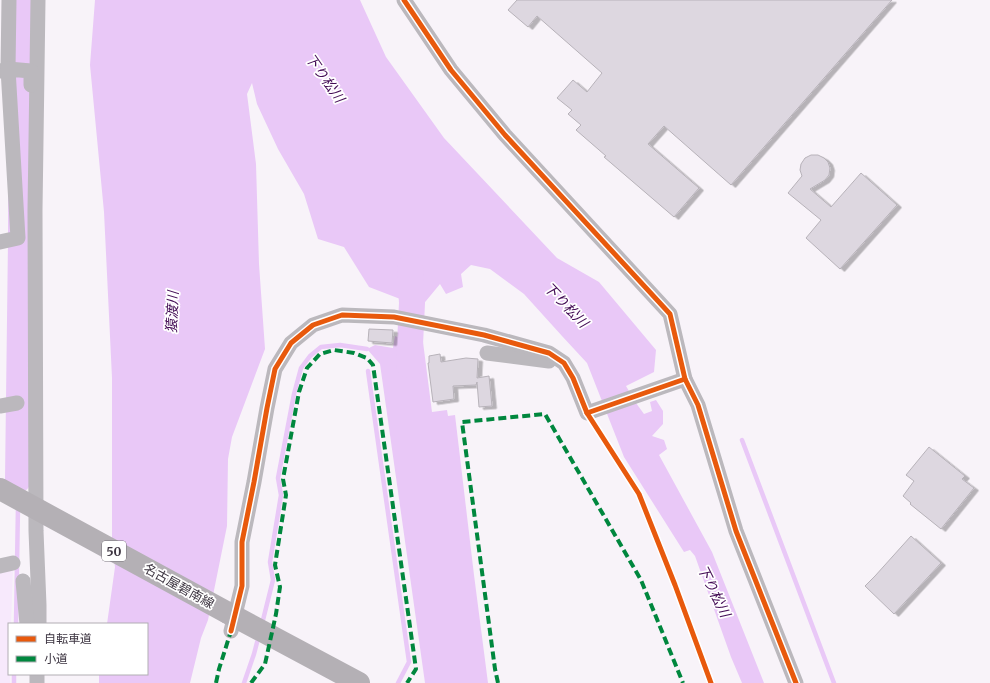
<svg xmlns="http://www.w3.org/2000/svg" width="990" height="683" font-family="Merriweather,'Noto Sans JP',serif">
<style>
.built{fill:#f7e9fc}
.water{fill:#e9c8f7}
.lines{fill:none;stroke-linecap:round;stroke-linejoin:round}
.stream{stroke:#e9c8f7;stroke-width:4.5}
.river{stroke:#e9c8f7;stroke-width:26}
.building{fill:#ddd7e0;stroke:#b7b2b9;filter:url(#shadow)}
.minor{stroke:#bbb8bd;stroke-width:15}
.primary{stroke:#b4b0b5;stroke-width:22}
.primary-bridge{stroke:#b4b0b5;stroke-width:22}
.quiet{stroke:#00873e;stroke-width:4;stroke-dasharray:8 4;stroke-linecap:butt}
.cycleway-casing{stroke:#fff;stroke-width:8}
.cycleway{stroke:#e8590c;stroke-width:5}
.labels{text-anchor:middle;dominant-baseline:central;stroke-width:3.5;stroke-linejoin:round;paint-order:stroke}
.shield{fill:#fff;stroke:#77727a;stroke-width:1}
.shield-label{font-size:12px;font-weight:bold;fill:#3d3541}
.street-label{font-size:13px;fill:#3d3541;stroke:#fff}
.water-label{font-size:14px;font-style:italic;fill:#430c55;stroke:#fff}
</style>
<defs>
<filter id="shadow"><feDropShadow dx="4.5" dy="2.5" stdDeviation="0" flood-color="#0004"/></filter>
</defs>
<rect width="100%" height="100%" fill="#f8f3f9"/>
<polygon class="built" points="13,569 11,624 9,624 10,683 0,683 0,572"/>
<g class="water">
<polygon points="95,0 360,0 386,57 444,138 557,258 599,282 656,350 654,372 626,386 636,403 644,414 652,411 650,402 656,400 663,411 663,424 652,436 664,440 667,449 659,455 712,552 764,683 742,683 731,657 695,556 690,550 684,552 624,457 587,363 562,336 524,294 490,269 471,265 461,274 463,287 446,294 440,284 421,307 369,287 344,247 318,239 304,194 278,149 257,104 252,83 247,94 256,164 259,264 265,349 232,437 228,459 227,526 208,620 201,638 190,683 99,683 99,674 147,674 147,624 107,624 115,567 112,546 112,378 107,274 104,212 90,65"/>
<polygon points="402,327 418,332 416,340 423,342 432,412 447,410 448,416 455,415 474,575 488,683 425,683 380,364 367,349 375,345 393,348 395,336 400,338"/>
</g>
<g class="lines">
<g class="stream">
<polyline points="368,371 409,662 398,683"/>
<polyline points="742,440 834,683"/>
<polyline points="18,480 18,491"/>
<polyline points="16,624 18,506"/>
<polyline points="262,624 273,580 270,562 281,495 278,478 294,394 301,368 310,356 321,347 340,345 367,349"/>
<polyline points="14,683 14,674"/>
<polyline points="244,683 254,654 259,635"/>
</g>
<g class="river">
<polyline points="409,365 412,303 410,268"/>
<polyline points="18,480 21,240 21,0"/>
</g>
</g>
<g class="building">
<polygon points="517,0 892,0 731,185 664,126 648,144 699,188 674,217 604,157 606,156 576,130 581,125 568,114 572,110 557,98 573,80 587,92 602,73 537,16 528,27 508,10"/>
<polygon points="811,155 818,155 824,158 828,162 830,168 829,175 825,180 810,189 831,207 861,173 897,205 840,269 806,238 821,220 788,193 802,176 800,170 801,164 805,158"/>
<polygon points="369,329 393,330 392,343 368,341"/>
<polygon points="440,354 441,362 466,358 478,359 477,378 489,376 492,406 479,407 477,382 476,385 453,386 454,399 433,402 428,363 429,363 429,356"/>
<polygon points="929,447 965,476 962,479 974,488 941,529 910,504 911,503 903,496 914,481 906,475"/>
<polygon points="911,536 941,563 894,614 865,586 875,576"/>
</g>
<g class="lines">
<g class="minor">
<polyline points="38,0 35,210 36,531 39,605 39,624"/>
<polyline points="404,0 451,70 505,135 670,314 685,379 698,405 736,531 796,683"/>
<polyline points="0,71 8,69 9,0"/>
<polyline points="0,242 18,238 8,69 31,71 31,85"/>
<polyline points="487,353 549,361"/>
<polyline points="0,406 17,403"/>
<polyline points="0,566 13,563"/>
<polyline points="23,581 27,624"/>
<polyline points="231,631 242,586 242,542 254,482 267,408 275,369 291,343 313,325 342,315 394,317 484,335 549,353 564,363 573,378 587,413 685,379"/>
<polyline points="37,683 37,674"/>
</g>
<polyline class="primary" points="228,613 359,683"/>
<polyline class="primary-bridge" points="0,489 228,613"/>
<g class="quiet">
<polyline points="216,683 219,669 231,631"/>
<polyline points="251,683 265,664 276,614 280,587 275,565 286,495 283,479 299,392 307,368 320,354 334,350 354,353 367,358 373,365 416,669 407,683"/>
<polyline points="498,683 495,669 462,422 545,414 641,580 683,683"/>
</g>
<defs>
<g id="cycleway">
<polyline points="404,0 451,70 505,135 670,314 685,379 698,405 736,531 796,683"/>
<polyline points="587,413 639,494 675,585 711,683"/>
<polyline points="231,631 242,586 242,542 254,482 267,408 275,369 291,343 313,325 342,315 394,317 484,335 549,353 564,363 573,378 587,413 685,379"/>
</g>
</defs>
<use href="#cycleway" class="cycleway-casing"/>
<use href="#cycleway" class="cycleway"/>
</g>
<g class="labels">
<rect class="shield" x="102" y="541" width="24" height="20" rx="3"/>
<g class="shield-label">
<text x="114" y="551">50</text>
</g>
<g class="street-label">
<text transform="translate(179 586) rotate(29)">名古屋碧南線</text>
</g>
<g class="water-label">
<text transform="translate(325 78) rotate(55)">下り松川</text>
<text transform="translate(566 305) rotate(46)">下り松川</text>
<text transform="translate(172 312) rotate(-87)">猿渡川</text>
<text transform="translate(714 591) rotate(64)">下り松川</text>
</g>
</g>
<rect x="8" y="623" width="140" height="52" fill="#ffffff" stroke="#b1aeb3"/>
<rect x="16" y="636" width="20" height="6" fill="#e8590c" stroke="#b1aeb3"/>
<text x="44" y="643" font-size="12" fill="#3d3541">自転車道</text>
<rect x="16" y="656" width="20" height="6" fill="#00873e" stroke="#b1aeb3"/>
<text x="44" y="663" font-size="12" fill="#3d3541">小道</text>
</svg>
